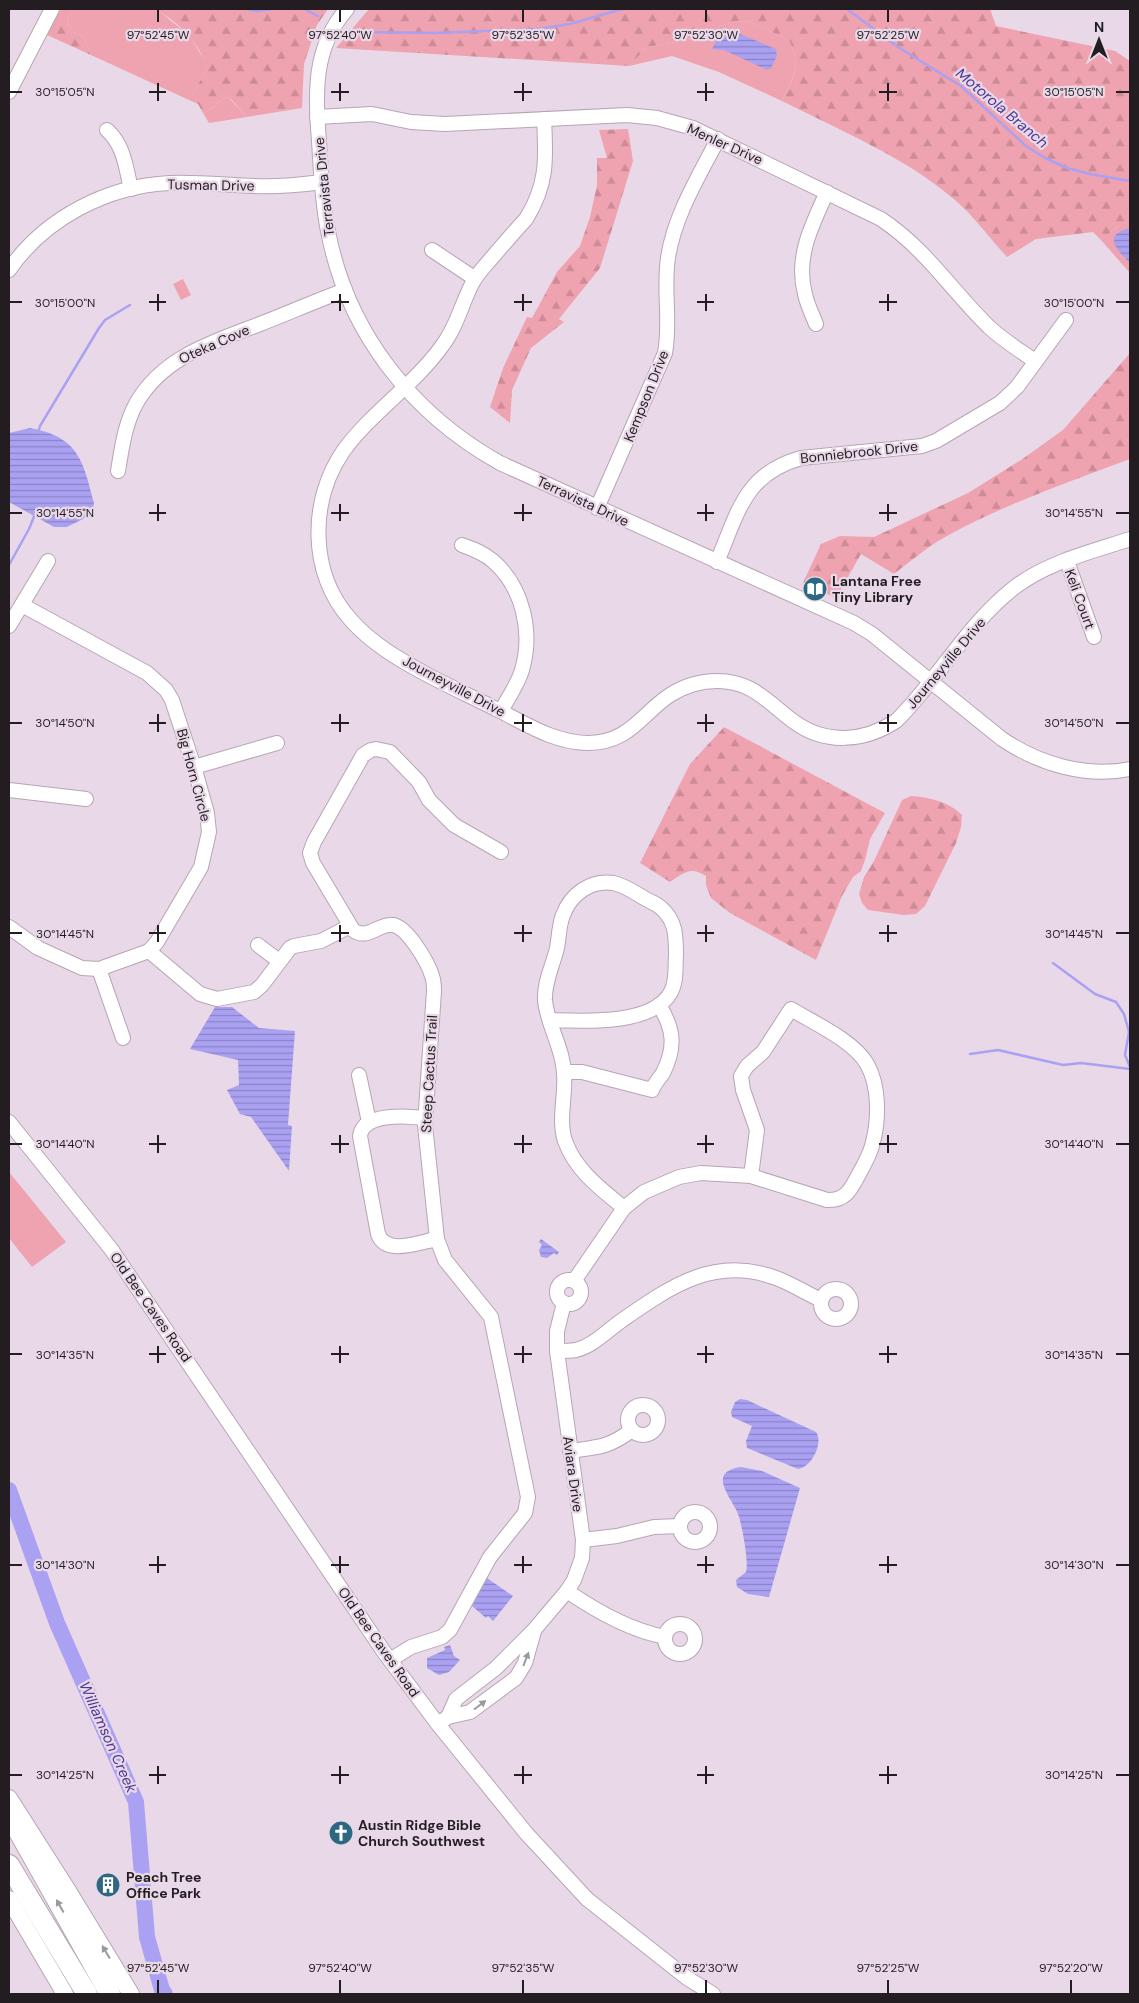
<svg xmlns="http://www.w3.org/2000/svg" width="1139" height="2003" font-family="'DM Sans',sans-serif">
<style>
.green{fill:#efa2af}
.forest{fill:url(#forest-firs)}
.water{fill:url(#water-rules)}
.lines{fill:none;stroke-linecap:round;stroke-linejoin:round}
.stream{stroke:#aaa1f3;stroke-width:2.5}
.river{stroke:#aaa1f3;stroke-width:16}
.minor-casing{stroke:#b5a6b4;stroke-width:16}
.major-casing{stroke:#b5a6b4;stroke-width:18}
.highway-casing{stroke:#b5a6b4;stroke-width:22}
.minor{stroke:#fff;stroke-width:14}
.major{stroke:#fff;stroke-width:16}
.highway{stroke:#fff;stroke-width:20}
.oneway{fill:#9c999c}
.ticks{fill:none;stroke:#231d22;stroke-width:2}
.labels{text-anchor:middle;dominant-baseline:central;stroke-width:4.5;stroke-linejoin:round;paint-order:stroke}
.street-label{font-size:14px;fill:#231d22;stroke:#e9d9e8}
.poi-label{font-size:14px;font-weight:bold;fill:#231d22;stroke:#e9d9e8;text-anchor:start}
.water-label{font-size:15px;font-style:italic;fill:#4c3895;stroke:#e9d9e8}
.ticks-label{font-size:12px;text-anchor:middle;fill:#231d22;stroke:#e9d9e8;stroke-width:4.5;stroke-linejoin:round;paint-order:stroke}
</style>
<defs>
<pattern id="forest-firs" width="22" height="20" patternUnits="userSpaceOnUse" patternTransform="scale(1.25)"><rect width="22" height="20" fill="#efa2af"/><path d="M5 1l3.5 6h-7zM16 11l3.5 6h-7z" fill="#cd8b96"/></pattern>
<pattern id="water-rules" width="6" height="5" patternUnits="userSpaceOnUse" patternTransform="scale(1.25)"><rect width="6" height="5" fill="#aaa1f3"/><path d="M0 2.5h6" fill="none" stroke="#8a83c4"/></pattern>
</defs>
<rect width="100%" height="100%" fill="#e9d9e8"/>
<g class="green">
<polygon points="74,9 154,9 159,11 190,36 206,63 207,69 189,100 91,55 84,37 73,32 67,24 68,17"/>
<path d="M747,21L789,40C802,68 794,75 782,101L719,72L672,56L629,66L647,47L688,40L730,22Z"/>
<polygon points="225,97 230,99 247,117 209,123 203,113 213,108"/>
<polygon points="1125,221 1130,221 1130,273 1101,240"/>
<polygon points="183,279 191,295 181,300 173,284"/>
<polygon points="9,1172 66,1242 32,1267 9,1238"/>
</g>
<g class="forest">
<polygon points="61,9 74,9 68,17 67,24 73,32 84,37 91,55 47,35"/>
<path d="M154,9H328L317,25L304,64L302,108L247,117L231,99L225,97L213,108L203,113L198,104L189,100L207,69C202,45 176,19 154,9Z"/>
<path d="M369,9H990L996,26L1115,51L1130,61V221C1121,221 1109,235 1101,240L1093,232L1036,239L1007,257C990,239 974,216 955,200C905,157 841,131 782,101C794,76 802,68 789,40L747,21L730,22L688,40L647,47L629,66L336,48Z"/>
<polygon points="628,129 633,161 600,268 559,319 564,322 531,348 512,390 510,423 490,407 503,368 527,317 532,318 557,272 580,246 590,217 597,185 597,158 607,158 599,130"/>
<path d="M1130,353V459C1069,482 1005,504 947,536C928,546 911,561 894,574L861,554L836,598L803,583L821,544L840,536L874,537L968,493L1021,460L1063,430Z"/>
<path d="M724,727L885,813L870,839L865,860L861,871L853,877L842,896L816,960L730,913L711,898L706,885V876C690,866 684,873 670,882L640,863L690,764Z"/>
<path d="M911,796C928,797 950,802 962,815L961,827L956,843L925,906L916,914L904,915L868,910L862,903L859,894L864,877L874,861L902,800Z"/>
</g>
<g class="water">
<polygon points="740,34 776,49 777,56 771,68 767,70 724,50 712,49 718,37"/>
<path d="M1127,229H1130V263C1118,251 1102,236 1127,229Z"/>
<path d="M30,428C79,437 83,461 94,503L93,509L83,519L67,527H54L9,502V433Z"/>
<polygon points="215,1007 232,1007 259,1028 295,1031 288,1125 292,1126 289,1171 251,1117 240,1114 227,1090 239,1085 238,1060 190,1049"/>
<polygon points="541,1239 559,1252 557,1255 554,1253 547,1258 541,1257 539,1250 542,1245 539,1242"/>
<path d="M740,1399L747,1400L816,1432C824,1443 811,1468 798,1469L747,1448L746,1441L752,1426L732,1417L731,1412L735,1402Z"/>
<path d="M741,1467L762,1471L800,1488L769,1597L748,1594L737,1587L736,1580L746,1572C749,1562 742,1525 738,1514C731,1497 706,1472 741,1467Z"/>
<polygon points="487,1578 513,1596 493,1621 488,1616 486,1618 472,1606"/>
<polygon points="450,1645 454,1656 460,1660 449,1672 439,1675 427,1668 427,1658 445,1650 444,1647"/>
</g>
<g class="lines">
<g class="stream">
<polyline points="248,9 255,11 274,9"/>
<polyline points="304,9 318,16"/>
<polyline points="847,9 898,47 961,86 1026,146 1045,158 1067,168 1090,174 1130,181"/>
<polyline points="357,32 435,33 538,29 570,24 622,9"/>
<polyline points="38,433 40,426 99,328 105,320 130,305"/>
<polyline points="9,565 29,529 35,514"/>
<polyline points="1053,963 1095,994 1116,1002 1124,1014 1129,1032 1125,1055 1130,1067"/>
<polyline points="970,1054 998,1050 1063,1065 1081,1063 1130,1069"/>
</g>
<polyline class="river" points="9,1490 57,1623 136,1802 147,1937 162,1990 165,1994"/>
<defs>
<g id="minor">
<path d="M347,9C313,47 315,94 319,141C321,171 322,202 328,231C347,332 412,414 500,463L854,623L872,634L1002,739C1039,764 1086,778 1130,769"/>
<polyline points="9,92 52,9"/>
<path d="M317,117L372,114L411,122L445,124L627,115L657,118L693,128L881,219C927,250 951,290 989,327C1003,340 1019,350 1035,361"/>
<path d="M544,119C546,158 548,184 526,219C514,232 502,246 490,260C484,267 477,274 473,282C462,302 457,327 442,346C414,385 372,412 344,450C309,500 309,573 350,619C371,643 398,659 426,674C450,687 475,698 500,711C528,725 554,742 587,743C630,743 641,714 670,695C684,686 701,681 717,681C753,681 767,702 793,721C825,745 864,742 896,721C938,680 967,624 1015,587C1048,562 1091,552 1130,539"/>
<path d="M107,130C124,145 126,168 131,189"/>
<polyline points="432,250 474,278"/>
<path d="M9,270C45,218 107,186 170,183C198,182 226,185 254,186C276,187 299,185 322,182"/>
<path d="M816,324C812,314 807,304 805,294C795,257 812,225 827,192"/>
<path d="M118,471C122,447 125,423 137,402C164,356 214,342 260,324C288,313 316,301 345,290"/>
<path d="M597,508L665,353C671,321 663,290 668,258C674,216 699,176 718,139"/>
<path d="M462,545C473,549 484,553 493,561C523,587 533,632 522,670C518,684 508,698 501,711"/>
<polyline points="1067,561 1094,637"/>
<path d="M717,562C738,513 744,474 801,458L922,446L936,441L1000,403L1017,387L1066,320"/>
<polyline points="9,626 48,561"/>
<polyline points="194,767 277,743"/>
<polyline points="9,790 86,799"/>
<polyline points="9,927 38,948 82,968 99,969 149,951 157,942 201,867 209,832 207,813 194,767 172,700 166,690 147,673 22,605"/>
<polyline points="258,945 279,961"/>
<polyline points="149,951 200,994 217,999 254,992 262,985 290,948 294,946 321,941 350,926"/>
<polyline points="99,969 123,1038"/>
<path d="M550,1020C582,1021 653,1026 671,992C677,981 675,967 676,955C676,936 676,920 660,907C655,903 649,901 644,898C634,892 624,885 613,883C590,880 571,894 563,915C559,925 559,937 557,948C553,965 544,982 545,1000C547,1025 563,1047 564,1073C566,1094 558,1120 565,1141C576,1171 600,1188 624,1208"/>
<path d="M564,1072H582L652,1090C654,1084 659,1079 663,1073C676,1047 674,1029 659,1005"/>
<polyline points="359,1075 369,1122"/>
<path d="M425,1118C408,1116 363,1112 360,1136L378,1234C386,1256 419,1242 437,1239"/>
<polyline points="9,1122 111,1249 384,1652 437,1723 526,1833 587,1899 687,1978 713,1994"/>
<circle cx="569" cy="1292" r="12"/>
<path d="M574,1281L624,1208L644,1192L679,1177L701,1173L751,1176L827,1200C846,1201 851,1189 859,1174C864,1165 869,1156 872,1146C879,1121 880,1087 867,1064C854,1041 814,1023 791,1009L763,1052L747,1066L741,1076L743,1090L757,1130L751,1176"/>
<circle cx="836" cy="1304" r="15"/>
<path d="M557,1351C563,1351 570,1351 576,1350C593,1346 608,1330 621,1321C670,1287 714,1255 776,1278C792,1284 806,1293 821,1300"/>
<circle cx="643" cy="1420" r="15"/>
<path d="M570,1451C598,1447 608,1448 632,1430"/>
<circle cx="695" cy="1527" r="15"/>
<polyline points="583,1540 617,1536 654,1527 680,1526"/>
<path d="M567,1591C596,1611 629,1630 665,1637"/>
<circle cx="680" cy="1639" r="15"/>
<path d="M390,1660L411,1647L442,1637L450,1630L490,1557L525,1513L528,1497L491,1317L445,1260L437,1239L425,1125L434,991C434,986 434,981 432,976C428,962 407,927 393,925C378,923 368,941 353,930L313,863L310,853L314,842L363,755L371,750L376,749L390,752L419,782L429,800L454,825L501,852"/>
<polyline points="448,1717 456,1699 496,1668 534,1630 567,1591 574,1580 582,1558 583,1540 557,1351 557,1331 564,1303"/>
<polyline points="442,1721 448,1717 470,1712 516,1678 525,1663 534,1631"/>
</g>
<g id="major">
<polyline points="9,1798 67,1889 131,1994"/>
<polyline points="9,1899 65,1994"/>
</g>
<g id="highway">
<polyline points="9,1814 110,1994"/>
<polyline points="9,1865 87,1994"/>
</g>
</defs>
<use href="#minor" class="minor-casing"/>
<use href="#major" class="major-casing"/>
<use href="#highway" class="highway-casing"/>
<use href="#minor" class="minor"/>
<use href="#major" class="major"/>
<use href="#highway" class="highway"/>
</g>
<defs><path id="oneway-solid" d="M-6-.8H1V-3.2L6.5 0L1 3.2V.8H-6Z" transform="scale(1.25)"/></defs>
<g class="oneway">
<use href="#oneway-solid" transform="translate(526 1659) rotate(-69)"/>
<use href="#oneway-solid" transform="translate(480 1705) rotate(-37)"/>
<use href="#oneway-solid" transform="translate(60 1906) rotate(-119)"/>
<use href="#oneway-solid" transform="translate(106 1952) rotate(-121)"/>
</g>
<path class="ticks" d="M158,10V22M340,10V22M523,10V22M706,10V22M888,10V22M158,83V101M340,83V101M523,83V101M706,83V101M888,83V101M10,92H22M149,92H166M331,92H349M514,92H532M697,92H714M879,92H897M1116,92H1129M158,294V311M340,294V311M523,294V311M706,294V311M888,294V311M10,302H22M149,302H166M331,302H349M514,302H532M697,302H714M879,302H897M1116,302H1129M158,504V521M340,504V521M523,504V521M706,504V521M888,504V521M10,513H22M149,513H166M331,513H349M514,513H532M697,513H714M879,513H897M1116,513H1129M158,714V732M340,714V732M523,714V732M706,714V732M888,714V732M10,723H22M149,723H166M331,723H349M514,723H532M697,723H714M879,723H897M1116,723H1129M158,925V942M340,925V942M523,925V942M706,925V942M888,925V942M10,933H22M149,933H166M331,933H349M514,933H532M697,933H714M879,933H897M1116,933H1129M158,1135V1153M340,1135V1153M523,1135V1153M706,1135V1153M888,1135V1153M10,1144H22M149,1144H166M331,1144H349M514,1144H532M697,1144H714M879,1144H897M1116,1144H1129M158,1346V1363M340,1346V1363M523,1346V1363M706,1346V1363M888,1346V1363M10,1354H22M149,1354H166M331,1354H349M514,1354H532M697,1354H714M879,1354H897M1116,1354H1129M158,1556V1573M340,1556V1573M523,1556V1573M706,1556V1573M888,1556V1573M10,1565H22M149,1565H166M331,1565H349M514,1565H532M697,1565H714M879,1565H897M1116,1565H1129M158,1766V1784M340,1766V1784M523,1766V1784M706,1766V1784M888,1766V1784M10,1775H22M149,1775H166M331,1775H349M514,1775H532M697,1775H714M879,1775H897M1116,1775H1129M158,1980V1993M340,1980V1993M523,1980V1993M706,1980V1993M888,1980V1993M1071,1980V1993"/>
<defs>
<symbol id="library-disc" viewBox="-11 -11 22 22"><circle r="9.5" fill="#2d6880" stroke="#e9d9e8"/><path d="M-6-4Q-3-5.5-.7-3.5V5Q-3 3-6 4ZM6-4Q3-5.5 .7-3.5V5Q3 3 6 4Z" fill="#fff"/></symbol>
<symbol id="church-disc" viewBox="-11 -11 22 22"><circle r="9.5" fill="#2d6880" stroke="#e9d9e8"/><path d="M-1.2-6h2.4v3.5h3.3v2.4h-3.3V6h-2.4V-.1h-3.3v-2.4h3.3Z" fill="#fff"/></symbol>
<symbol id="building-disc" viewBox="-11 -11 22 22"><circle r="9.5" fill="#2d6880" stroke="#e9d9e8"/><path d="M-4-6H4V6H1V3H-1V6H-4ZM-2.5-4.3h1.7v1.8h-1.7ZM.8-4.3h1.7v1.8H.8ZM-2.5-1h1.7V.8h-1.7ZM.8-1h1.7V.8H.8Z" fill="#fff"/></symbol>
</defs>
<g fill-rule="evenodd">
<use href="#library-disc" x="801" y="575" width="28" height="28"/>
<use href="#church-disc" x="327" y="1819" width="28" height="28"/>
<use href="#building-disc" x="94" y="1871" width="28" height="28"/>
</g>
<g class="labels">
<g class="street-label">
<text transform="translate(725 144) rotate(24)">Menler Drive</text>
<text transform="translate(211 185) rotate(1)">Tusman Drive</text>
<text transform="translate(324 187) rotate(-96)">Terravista Drive</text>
<text transform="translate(214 344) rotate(-24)">Oteka Cove</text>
<text transform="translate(646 396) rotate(-68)">Kempson Drive</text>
<text transform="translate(859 452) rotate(-6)">Bonniebrook Drive</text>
<text transform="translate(583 501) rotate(25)">Terravista Drive</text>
<text transform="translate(1080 599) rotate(70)">Keli Court</text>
<text transform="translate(946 663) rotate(-50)">Journeyville Drive</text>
<text transform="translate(454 686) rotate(28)">Journeyville Drive</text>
<text transform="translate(194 775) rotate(75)">Big Horn Circle</text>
<text transform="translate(429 1074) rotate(-87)">Steep Cactus Trail</text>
<text transform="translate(151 1307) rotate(55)">Old Bee Caves Road</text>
<text transform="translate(573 1474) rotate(82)">Aviara Drive</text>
<text transform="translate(379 1642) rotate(55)">Old Bee Caves Road</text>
</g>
<g class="poi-label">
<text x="832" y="581">Lantana Free<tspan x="832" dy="16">Tiny Library</tspan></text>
<text x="358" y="1825">Austin Ridge Bible<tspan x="358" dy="16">Church Southwest</tspan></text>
<text x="126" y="1877">Peach Tree<tspan x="126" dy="16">Office Park</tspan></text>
</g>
<g class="water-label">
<text transform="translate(1002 108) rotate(40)">Motorola Branch</text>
<text transform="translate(108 1737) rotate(66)">Williamson Creek</text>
</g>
</g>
<g class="ticks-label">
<text x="158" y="39">97°52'45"W</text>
<text x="340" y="39">97°52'40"W</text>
<text x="523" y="39">97°52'35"W</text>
<text x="706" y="39">97°52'30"W</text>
<text x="888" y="39">97°52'25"W</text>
<text x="65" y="96">30°15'05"N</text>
<text x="1074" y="96">30°15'05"N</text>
<text x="65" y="307">30°15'00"N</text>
<text x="1074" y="307">30°15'00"N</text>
<text x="65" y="517">30°14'55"N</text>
<text x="1074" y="517">30°14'55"N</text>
<text x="65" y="727">30°14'50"N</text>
<text x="1074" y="727">30°14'50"N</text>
<text x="65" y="938">30°14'45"N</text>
<text x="1074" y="938">30°14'45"N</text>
<text x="65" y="1148">30°14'40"N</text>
<text x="1074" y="1148">30°14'40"N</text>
<text x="65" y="1359">30°14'35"N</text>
<text x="1074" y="1359">30°14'35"N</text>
<text x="65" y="1569">30°14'30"N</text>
<text x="1074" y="1569">30°14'30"N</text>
<text x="65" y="1779">30°14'25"N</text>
<text x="1074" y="1779">30°14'25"N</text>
<text x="158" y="1972">97°52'45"W</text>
<text x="340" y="1972">97°52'40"W</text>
<text x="523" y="1972">97°52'35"W</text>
<text x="706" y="1972">97°52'30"W</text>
<text x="888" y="1972">97°52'25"W</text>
<text x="1071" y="1972">97°52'20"W</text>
</g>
<rect width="1139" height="2003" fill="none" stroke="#231d22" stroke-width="20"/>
<g transform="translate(1099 40)" stroke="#e9d9e8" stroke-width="4" paint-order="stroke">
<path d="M0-4L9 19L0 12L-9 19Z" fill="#231d22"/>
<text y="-8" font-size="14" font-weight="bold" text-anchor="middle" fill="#231d22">N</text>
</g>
</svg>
